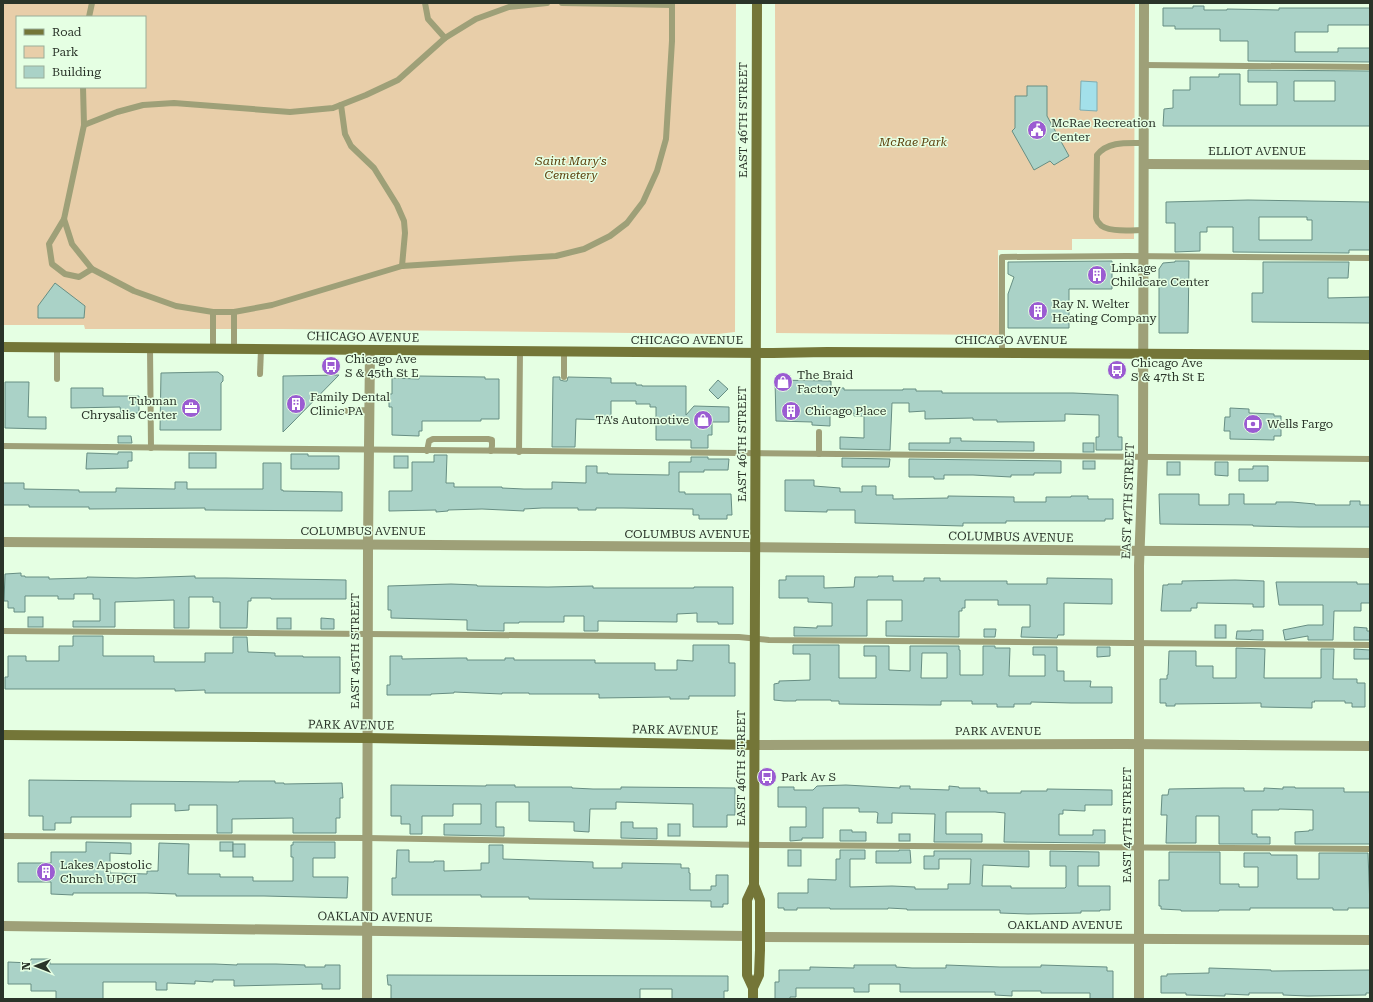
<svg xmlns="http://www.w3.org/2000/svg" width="1373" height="1002" font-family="'Roboto Serif',serif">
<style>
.green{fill:#e8cea9;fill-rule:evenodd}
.water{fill:#a3e0ea;stroke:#7facb0}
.building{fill:#aad2c7;stroke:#678e83;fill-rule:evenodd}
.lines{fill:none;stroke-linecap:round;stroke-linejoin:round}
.lane{stroke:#9ea078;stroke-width:6}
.street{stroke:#9ea078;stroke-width:10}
.secondary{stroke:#747638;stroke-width:10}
.labels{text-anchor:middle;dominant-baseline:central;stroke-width:3;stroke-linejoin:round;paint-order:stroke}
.street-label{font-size:12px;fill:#2a3429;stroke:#e5ffe3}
.poi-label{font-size:12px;fill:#2a3429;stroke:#e5ffe3;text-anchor:start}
.park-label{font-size:12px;font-style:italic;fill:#5d410d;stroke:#e5ffe3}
</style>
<rect width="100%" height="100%" fill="#e5ffe3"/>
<g class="green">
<path d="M3,3H736L735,332L718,334L282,329H85L84,325H3ZM17,17H145V87H17Z"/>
<polygon points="775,3 1135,3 1134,239 1072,239 1072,250 998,250 999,335 776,333"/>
</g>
<polygon class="water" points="1081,81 1097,82 1097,111 1080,110"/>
<g class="building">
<polygon points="1193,6 1204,6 1204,10 1227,10 1227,9 1279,10 1279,8 1370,8 1370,25 1328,25 1328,32 1295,32 1295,52 1338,52 1338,48 1370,48 1370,62 1248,61 1248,41 1220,41 1220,29 1175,29 1175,26 1163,26 1163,8 1193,8"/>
<path d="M1248,70L1370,71V126H1163L1164,109L1173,108V90H1190V77H1219V74H1240V105H1277V82H1248ZM1294,81H1335V101H1294Z"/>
<polygon points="1027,86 1047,86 1047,116 1069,156 1054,165 1050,161 1034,170 1012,131 1015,128 1015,96 1027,96"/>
<path d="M1248,200L1370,202V250H1349V253L1233,252V227H1207V232H1200V251L1175,252V223H1166V202ZM1259,217H1307V220H1312V240H1259Z"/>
<polygon points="1112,261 1112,289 1069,289 1069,328 1008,328 1008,294 1014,277 1008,274 1008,262"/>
<polygon points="1175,261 1189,261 1188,333 1159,333 1159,269 1163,263 1175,262"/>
<polygon points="1263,262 1349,262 1348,278 1328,278 1328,298 1370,297 1370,323 1252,322 1252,293 1263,293"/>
<polygon points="55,283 85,306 84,318 38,318 38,306"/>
<polygon points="213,372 218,372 223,376 223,381 221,383 221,430 160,430 161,373"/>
<polygon points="339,375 291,424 283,432 283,376"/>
<polygon points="419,376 485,377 485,379 499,379 499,419 481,419 481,421 422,421 422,431 419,431 419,436 392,435 392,407 389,407 389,394 392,394 392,378 419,379"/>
<polygon points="553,377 560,377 560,380 564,381 567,381 568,377 611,378 611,383 636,383 636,385 642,385 642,386 686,386 686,415 694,406 729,407 729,422 712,422 712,435 708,435 708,448 691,448 691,440 656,440 656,407 650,407 650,404 636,404 636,401 611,401 611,420 576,419 575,447 552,447"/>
<polygon points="718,380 728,389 718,399 709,390"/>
<polygon points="775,380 831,381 831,388 844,388 844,390 903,390 903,389 916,389 916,391 942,391 942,393 1073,393 1118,395 1118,437 1122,437 1122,450 1096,450 1096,437 1099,437 1099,415 1065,414 1065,421 997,422 997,420 973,420 973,418 925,419 925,411 909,412 909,403 892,403 890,450 840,449 840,437 864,438 864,416 854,416 854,413 830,413 830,426 812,425 812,422 776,421"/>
<polygon points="5,382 29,382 28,417 46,417 46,429 5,428"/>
<polygon points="71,388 103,388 103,396 139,396 139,413 121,413 120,407 71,408"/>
<polygon points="1230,408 1249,409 1249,413 1274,414 1274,416 1281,416 1281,436 1274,436 1274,440 1230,439 1230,431 1224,431 1225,417 1230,417"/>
<polygon points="118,436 131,436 132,443 118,443"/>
<polygon points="950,438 961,438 961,441 1034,442 1034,451 909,450 909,443 950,443"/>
<rect x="1083" y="443" width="11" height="9"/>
<polygon points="118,452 132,452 132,461 128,461 128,468 86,469 87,453 118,454"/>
<rect x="189" y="453" width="27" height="15"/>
<polygon points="291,454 308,454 308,456 339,456 339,469 291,469"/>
<polygon points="434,455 447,455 446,483 454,483 454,487 502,487 502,488 524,489 552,489 552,482 586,483 586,466 597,466 597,473 608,473 608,474 669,475 669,462 691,462 691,457 708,457 708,459 729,459 728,470 704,470 704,472 679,472 679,492 685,492 685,494 731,494 732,515 727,515 727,519 699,519 699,515 693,515 693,509 623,508 596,508 596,510 578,510 578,508 542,508 524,509 524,511 482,509 448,510 448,511 436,512 436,510 389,511 389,491 412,491 412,462 434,462"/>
<rect x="394" y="456" width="14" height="12"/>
<polygon points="842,458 890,459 889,467 842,467"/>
<polygon points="909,459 1061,461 1061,473 1034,473 1034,475 1011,475 1011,477 973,475 944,475 944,479 934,479 934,477 909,477"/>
<rect x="1083" y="461" width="12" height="8"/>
<rect x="1167" y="462" width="13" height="13"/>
<polygon points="1215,462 1228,462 1228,476 1215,475"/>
<polygon points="263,463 281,463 281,490 283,490 283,491 342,492 342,511 205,510 205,508 89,509 89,507 29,507 29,505 3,505 3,483 24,483 24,489 79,490 79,492 116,492 116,488 175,489 175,482 187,482 187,489 263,489"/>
<polygon points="1253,466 1268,466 1268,481 1239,481 1239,469 1253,469"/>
<polygon points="785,480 814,480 814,486 840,488 840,492 862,492 862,486 876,486 876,495 893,495 893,499 948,498 948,496 1014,497 1014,502 1046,502 1046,497 1071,497 1071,496 1088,496 1088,499 1113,499 1113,519 1105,519 1105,521 1006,521 1006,523 963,523 963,526 855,523 855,510 827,510 827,512 785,511"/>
<polygon points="1159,494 1199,494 1199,505 1229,505 1229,494 1244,494 1244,504 1276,504 1276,502 1292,502 1315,504 1315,505 1350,505 1350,501 1360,501 1360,505 1370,505 1370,527 1299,527 1253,526 1253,525 1160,524"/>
<polygon points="21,573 21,576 25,576 25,577 49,577 49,579 87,578 87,577 136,578 195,576 195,578 226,578 346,580 346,599 271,599 271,598 251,598 251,601 248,601 247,628 220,628 220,602 213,602 213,597 189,597 189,628 174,628 174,600 115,602 115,627 73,627 73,621 100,621 100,599 93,599 93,594 74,594 74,599 58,599 58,596 25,596 25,612 14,612 14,608 8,608 8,601 4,601 5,574"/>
<polygon points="786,576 824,576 824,588 854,587 855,577 878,577 878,576 893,576 893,581 924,581 924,578 940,578 940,581 1007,581 1007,584 1047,584 1047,578 1112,579 1112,604 1064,603 1064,635 1058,635 1057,638 1021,637 1022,627 1030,627 1030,605 998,605 998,600 965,600 965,608 962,608 962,611 959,611 959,637 886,636 886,621 902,621 902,600 867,600 867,636 794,636 794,627 817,628 817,626 832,626 832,603 808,602 808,598 779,598 779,580 786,580"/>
<polygon points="1235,580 1264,581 1264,607 1253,607 1253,604 1197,603 1197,608 1191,608 1191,611 1161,611 1163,585 1168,585 1168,584 1182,584 1182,581"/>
<polygon points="1276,582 1357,582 1357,584 1370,584 1370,603 1361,603 1361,611 1334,611 1333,640 1308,640 1308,636 1285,640 1283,630 1308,625 1323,625 1323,605 1279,605"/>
<polygon points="451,584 477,585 477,586 548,587 593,586 593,588 694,588 694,587 733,587 733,624 718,624 718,622 697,622 697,613 677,614 677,622 598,621 598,631 584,631 584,616 564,616 564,622 519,622 519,623 504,623 504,631 467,630 467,620 391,618 391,610 388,610 388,586"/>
<rect x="28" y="617" width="15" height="10"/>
<rect x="277" y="618" width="14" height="11"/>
<polygon points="321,618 334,619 334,629 321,629"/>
<rect x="1215" y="625" width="11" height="13"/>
<polygon points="1354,627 1367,628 1367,631 1370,631 1370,640 1354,640"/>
<polygon points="984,629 996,629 995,637 984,637"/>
<polygon points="1251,630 1263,630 1263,640 1236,639 1237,631 1251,631"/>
<polygon points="73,636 103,636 103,656 154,656 154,662 205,662 205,653 233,653 233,637 247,637 248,652 275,653 275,656 303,656 303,657 340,657 340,693 205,693 205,690 175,691 175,689 5,689 5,677 8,677 8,656 26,656 26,661 59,661 59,646 73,646"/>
<polygon points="693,645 729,645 729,663 735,663 735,696 689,696 689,699 670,699 670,697 599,698 599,694 529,694 529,693 502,693 502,694 454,692 454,693 431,694 431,695 387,695 387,685 390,685 390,656 402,656 402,659 459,658 467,658 467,660 505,660 505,658 514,658 514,660 595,660 595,663 655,663 655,670 677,670 677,660 693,661"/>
<path d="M793,645H839V678H876V656H864V646H889V670L910,671V646H959V650H960V675H983V646H995V648H1010L1009,676H1045V655H1033V647H1057V671H1064V681H1091L1090,687H1112V703H1071L1031,702V704H1014V707H997V704H972V701H941V705H930L839,704V701H831V700H796V701H784L774,700V684L779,683V681L810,680V654H793ZM922,653H947V678H921Z"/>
<polygon points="1097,647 1110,647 1110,656 1097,657"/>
<polygon points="1236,648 1265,649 1264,678 1321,678 1321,649 1334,649 1333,679 1357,679 1357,683 1365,683 1365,707 1352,707 1352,703 1345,703 1345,701 1314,701 1315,702 1312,702 1312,708 1261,707 1261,703 1175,704 1175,706 1166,706 1166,703 1160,703 1160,679 1167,679 1167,675 1168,675 1169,651 1196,651 1196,666 1213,666 1213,678 1236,678"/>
<polygon points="1354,649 1370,650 1370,659 1354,659"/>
<polygon points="29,780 229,782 239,782 239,781 275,781 275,783 284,783 284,784 342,783 343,798 340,798 340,818 336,818 336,833 293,833 293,818 232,819 232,833 217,833 217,805 189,805 189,810 175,811 175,804 131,804 131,817 71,817 71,823 55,823 55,830 43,830 43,816 29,816"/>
<polygon points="391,785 486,786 486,785 515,785 515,787 572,787 572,788 593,789 621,789 621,787 735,788 735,815 727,815 727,827 693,827 693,804 616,802 616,809 590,809 589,832 574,831 574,822 529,821 529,802 496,802 496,827 504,827 504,836 444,835 444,824 481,824 481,804 453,804 453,816 422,816 422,834 410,834 410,824 401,824 401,816 391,816"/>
<polygon points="846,785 900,788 900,786 910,786 910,789 919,789 949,790 949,786 959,787 959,788 980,788 980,791 987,791 987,793 1021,793 1021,791 1047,791 1047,789 1112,790 1112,805 1085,805 1085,811 1063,810 1063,814 1059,814 1059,835 1093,835 1093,830 1105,830 1105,843 1004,842 1005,813 995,812 946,812 946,834 982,834 982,842 934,842 935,814 892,813 892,823 877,823 878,813 876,812 859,812 859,808 823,808 823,838 802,838 802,840 790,841 790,827 806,827 806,807 778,807 778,787 794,787 794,790 813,790 817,786"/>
<polygon points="1283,787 1295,787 1295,788 1344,788 1344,792 1370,792 1370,844 1295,844 1295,832 1309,831 1309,830 1313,830 1313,810 1279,809 1279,810 1252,810 1252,834 1257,834 1257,837 1270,837 1270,844 1219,844 1219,816 1196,816 1196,843 1166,843 1167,815 1161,815 1162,795 1168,795 1169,789 1223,788 1244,788 1244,791 1264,791 1264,788 1283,789"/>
<polygon points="621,822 633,822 633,828 657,828 657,839 621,838"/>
<rect x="668" y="824" width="12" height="12"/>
<polygon points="840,830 852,830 852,832 866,832 866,841 840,841"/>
<rect x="899" y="834" width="11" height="7"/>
<polygon points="86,842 131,843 131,854 110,853 110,873 147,874 147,871 158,871 159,843 189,844 188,874 220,874 220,877 253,877 253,881 293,881 293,857 291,857 291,845 293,845 293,842 335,842 335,858 313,858 313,877 348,877 347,898 264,896 176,896 176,894 147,893 73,893 73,895 51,894 51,882 18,882 18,863 51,863 51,852 86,852"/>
<rect x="220" y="842" width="13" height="9"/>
<rect x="233" y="844" width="12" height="13"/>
<polygon points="489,845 503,845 503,859 593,862 593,868 622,868 622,863 681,864 681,868 689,868 689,873 690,873 690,890 711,890 711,886 716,886 716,875 728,875 728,904 723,904 723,907 711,907 711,901 529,899 529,897 481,897 481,895 392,895 392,878 396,878 397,850 409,850 409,862 434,862 434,861 444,861 444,871 481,870 481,863 489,863"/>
<rect x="788" y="850" width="13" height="16"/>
<polygon points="840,850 865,850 865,859 850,859 850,887 892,886 915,887 915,889 948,889 948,884 970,884 971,859 939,859 939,869 924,869 924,856 934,856 934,851 1029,851 1029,867 983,865 982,886 1011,886 1011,888 1065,888 1066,887 1066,866 1050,866 1050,851 1099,852 1099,866 1078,866 1078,886 1110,886 1110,910 1100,910 1100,911 1081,911 1081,913 1028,914 1000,913 1000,910 907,910 907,909 888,908 888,909 830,909 830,908 797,908 797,910 784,910 784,908 778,908 778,893 808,893 808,879 836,880 836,859 840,859"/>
<polygon points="899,850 910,850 911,863 876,863 876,851 899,851"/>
<polygon points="1169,852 1220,852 1220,884 1239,884 1239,887 1258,887 1258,867 1244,867 1244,853 1270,853 1271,855 1297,855 1297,879 1319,879 1319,853 1368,853 1370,908 1348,908 1348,910 1333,910 1333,908 1250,908 1250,910 1219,910 1219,911 1181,911 1181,910 1161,909 1161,906 1159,906 1159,880 1169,880"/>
<polygon points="31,959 50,959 50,964 215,964 237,965 237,964 276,964 305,965 305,967 325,967 325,965 340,965 340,989 322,989 322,984 234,986 234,980 213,980 213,982 195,981 195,984 167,983 167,990 156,990 156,982 103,982 103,999 56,999 56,991 31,991 31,984 8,984 8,962 31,963"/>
<polygon points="854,965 896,965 896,967 912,968 946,968 946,965 1000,967 1041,967 1041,965 1107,967 1107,971 1113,971 1113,999 1090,999 1090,993 1041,993 1041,991 1012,991 1012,996 995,995 995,992 900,992 900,984 869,984 869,992 854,992 854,988 796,988 796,997 790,997 790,999 775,999 775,982 779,982 779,970 810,970 810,967 854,968"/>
<polygon points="1209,968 1271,970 1271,971 1370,970 1370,993 1366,993 1366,995 1308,996 1283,995 1283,993 1249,993 1249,995 1225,994 1225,996 1186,995 1186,993 1161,993 1161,976 1167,976 1167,974 1209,973"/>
<polygon points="387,975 728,976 728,991 724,991 724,999 672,999 672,989 640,989 640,999 391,999 391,985 388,985"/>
</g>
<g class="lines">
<g class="lane">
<polyline points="425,3 428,19 445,38"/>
<polyline points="562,3 672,5"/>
<polyline points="89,17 92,3"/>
<polyline points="1144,65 1370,67"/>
<polyline points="83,87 84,125 64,219 72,244 92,269 134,291 176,306 213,312 234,312 272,305 402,266 556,256 584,249 610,236 627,223 643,202 657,171 666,139 672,41 672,3"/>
<polyline points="341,105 345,134 351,146 374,168 397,205 404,221 405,233 402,266"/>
<polyline points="84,125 117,112 143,105 174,103 290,112 333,108 366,95 398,80 445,38 476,19 509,7 547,3"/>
<polyline points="64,219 49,244 52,264 65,274 79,277 92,269"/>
<path d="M1143,230C1132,230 1105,233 1099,223C1098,223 1096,218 1096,217L1097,155C1108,141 1127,143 1144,143"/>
<polyline points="213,312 213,348"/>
<polyline points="57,347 57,379"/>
<polyline points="150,348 151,448"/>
<polyline points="234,348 234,312"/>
<polyline points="1002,353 1002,257 1126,256 1370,258"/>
<polyline points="260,374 261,349"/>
<polyline points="564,377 564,352"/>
<polyline points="344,411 369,410"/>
<polyline points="3,446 1370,459"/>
<polyline points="427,451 429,441 433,439 488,439 492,440 492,446 491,451"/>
<polyline points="519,452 520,351"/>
<polyline points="819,454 819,432"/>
<polyline points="3,631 739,637 769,640 1370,645"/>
<polyline points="3,836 367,838 768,845 1370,849"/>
</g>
<g class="street">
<polyline points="1144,164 1370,165"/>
<polyline points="3,542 739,547 1370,553"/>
<polyline points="754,745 1125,744 1370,746"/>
<polyline points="3,926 747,936"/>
<polyline points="760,937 1370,940"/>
<polyline points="367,999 368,544 370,350"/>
<polyline points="1139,999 1139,566 1143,457 1144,3"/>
</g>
<g class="secondary">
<polyline points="3,347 773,353 827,352 1370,355"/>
<polyline points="3,735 367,738 754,745"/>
<polyline points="753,988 759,975 760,950 760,900 754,885"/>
<polyline points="753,999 753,988 747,975 747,900 754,885 757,3"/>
</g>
</g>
<defs>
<symbol id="civic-disc" viewBox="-11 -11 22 22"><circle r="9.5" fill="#9b5cd2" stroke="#e5ffe3"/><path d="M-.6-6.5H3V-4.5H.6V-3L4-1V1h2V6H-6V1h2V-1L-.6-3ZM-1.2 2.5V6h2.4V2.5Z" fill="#fff"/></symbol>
<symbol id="building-disc" viewBox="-11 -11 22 22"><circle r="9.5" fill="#9b5cd2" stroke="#e5ffe3"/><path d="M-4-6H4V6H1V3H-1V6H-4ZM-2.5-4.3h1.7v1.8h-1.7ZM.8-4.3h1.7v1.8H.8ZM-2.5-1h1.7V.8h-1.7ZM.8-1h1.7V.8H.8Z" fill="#fff"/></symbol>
<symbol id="bus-disc" viewBox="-11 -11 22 22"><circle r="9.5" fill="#9b5cd2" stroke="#e5ffe3"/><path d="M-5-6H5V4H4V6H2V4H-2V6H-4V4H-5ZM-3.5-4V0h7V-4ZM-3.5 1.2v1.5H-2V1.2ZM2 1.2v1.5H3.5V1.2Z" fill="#fff"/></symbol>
<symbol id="shop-disc" viewBox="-11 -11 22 22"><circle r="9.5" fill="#9b5cd2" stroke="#e5ffe3"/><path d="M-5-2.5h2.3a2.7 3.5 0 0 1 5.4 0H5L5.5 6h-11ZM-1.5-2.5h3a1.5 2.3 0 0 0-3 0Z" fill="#fff"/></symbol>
<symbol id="office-disc" viewBox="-11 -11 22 22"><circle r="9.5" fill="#9b5cd2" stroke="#e5ffe3"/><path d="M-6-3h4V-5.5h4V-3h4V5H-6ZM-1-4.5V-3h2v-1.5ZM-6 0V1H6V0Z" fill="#fff"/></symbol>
<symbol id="bank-disc" viewBox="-11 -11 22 22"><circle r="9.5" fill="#9b5cd2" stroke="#e5ffe3"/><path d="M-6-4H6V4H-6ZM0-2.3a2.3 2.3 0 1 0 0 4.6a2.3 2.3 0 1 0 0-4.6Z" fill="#fff"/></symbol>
</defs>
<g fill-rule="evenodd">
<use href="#civic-disc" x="1026" y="119" width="22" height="22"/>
<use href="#building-disc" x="1086" y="264" width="22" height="22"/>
<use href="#building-disc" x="1027" y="300" width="22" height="22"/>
<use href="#bus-disc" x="320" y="355" width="22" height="22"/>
<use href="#bus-disc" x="1106" y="359" width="22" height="22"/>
<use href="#shop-disc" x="772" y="371" width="22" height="22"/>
<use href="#building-disc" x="285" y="393" width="22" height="22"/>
<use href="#office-disc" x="180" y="397" width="22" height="22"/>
<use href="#building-disc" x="780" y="400" width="22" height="22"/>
<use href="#shop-disc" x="692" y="409" width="22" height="22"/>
<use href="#bank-disc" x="1242" y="413" width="22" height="22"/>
<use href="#bus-disc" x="756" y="766" width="22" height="22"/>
<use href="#building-disc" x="35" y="861" width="22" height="22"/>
</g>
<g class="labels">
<g class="street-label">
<text transform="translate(743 120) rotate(-90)">EAST 46TH STREET</text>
<text x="1257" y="151">ELLIOT AVENUE</text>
<text transform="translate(363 337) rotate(1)">CHICAGO AVENUE</text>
<text x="687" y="340">CHICAGO AVENUE</text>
<text x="1011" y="340">CHICAGO AVENUE</text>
<text transform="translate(742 444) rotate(-90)">EAST 46TH STREET</text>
<text transform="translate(1128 501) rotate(-88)">EAST 47TH STREET</text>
<text x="363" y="531">COLUMBUS AVENUE</text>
<text x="687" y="534">COLUMBUS AVENUE</text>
<text transform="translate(1011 537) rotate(1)">COLUMBUS AVENUE</text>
<text transform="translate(355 651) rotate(-90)">EAST 45TH STREET</text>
<text transform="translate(351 725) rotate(1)">PARK AVENUE</text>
<text transform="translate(675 730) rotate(1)">PARK AVENUE</text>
<text x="998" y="731">PARK AVENUE</text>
<text transform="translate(741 768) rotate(-90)">EAST 46TH STREET</text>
<text transform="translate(1127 825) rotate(-90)">EAST 47TH STREET</text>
<text transform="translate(375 917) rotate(1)">OAKLAND AVENUE</text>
<text x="1065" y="925">OAKLAND AVENUE</text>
</g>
<g class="poi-label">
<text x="1051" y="123">McRae Recreation<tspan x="1051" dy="14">Center</tspan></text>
<text x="1111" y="268">Linkage<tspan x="1111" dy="14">Childcare Center</tspan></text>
<text x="1052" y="304">Ray N. Welter<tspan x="1052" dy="14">Heating Company</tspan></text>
<text x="345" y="359">Chicago Ave<tspan x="345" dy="14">S &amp; 45th St E</tspan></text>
<text x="1131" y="363">Chicago Ave<tspan x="1131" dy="14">S &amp; 47th St E</tspan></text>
<text x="797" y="375">The Braid<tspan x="797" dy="14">Factory</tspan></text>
<text x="310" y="397">Family Dental<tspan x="310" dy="14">Clinic PA</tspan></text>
<text x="177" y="401" text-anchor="end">Tubman<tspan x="177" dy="14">Chrysalis Center</tspan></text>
<text x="805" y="411">Chicago Place</text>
<text x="689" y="420" text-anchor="end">TA's Automotive</text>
<text x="1267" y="424">Wells Fargo</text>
<text x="781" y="777">Park Av S</text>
<text x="60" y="865">Lakes Apostolic<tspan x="60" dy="14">Church UPCI</tspan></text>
</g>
<g class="park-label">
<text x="913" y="142">McRae Park</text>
<text x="571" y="161">Saint Mary's<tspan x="571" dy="14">Cemetery</tspan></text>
</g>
</g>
<rect width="1373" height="1002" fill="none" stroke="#2a3429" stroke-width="8"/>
<rect x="16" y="16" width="130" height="72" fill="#e5ffe3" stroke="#9aae99"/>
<rect x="24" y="29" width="20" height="6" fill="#747638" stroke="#9aae99"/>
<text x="52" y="36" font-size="12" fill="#2a3429">Road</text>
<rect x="24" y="46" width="20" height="12" fill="#e8cea9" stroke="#9aae99"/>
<text x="52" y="56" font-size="12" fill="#2a3429">Park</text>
<rect x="24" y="66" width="20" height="12" fill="#aad2c7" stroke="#9aae99"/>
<text x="52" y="76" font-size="12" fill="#2a3429">Building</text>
<g transform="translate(36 966) rotate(270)" stroke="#e5ffe3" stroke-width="3" paint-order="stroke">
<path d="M0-3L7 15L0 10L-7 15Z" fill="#2a3429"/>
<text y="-6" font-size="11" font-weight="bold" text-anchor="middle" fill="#2a3429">N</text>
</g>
</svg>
